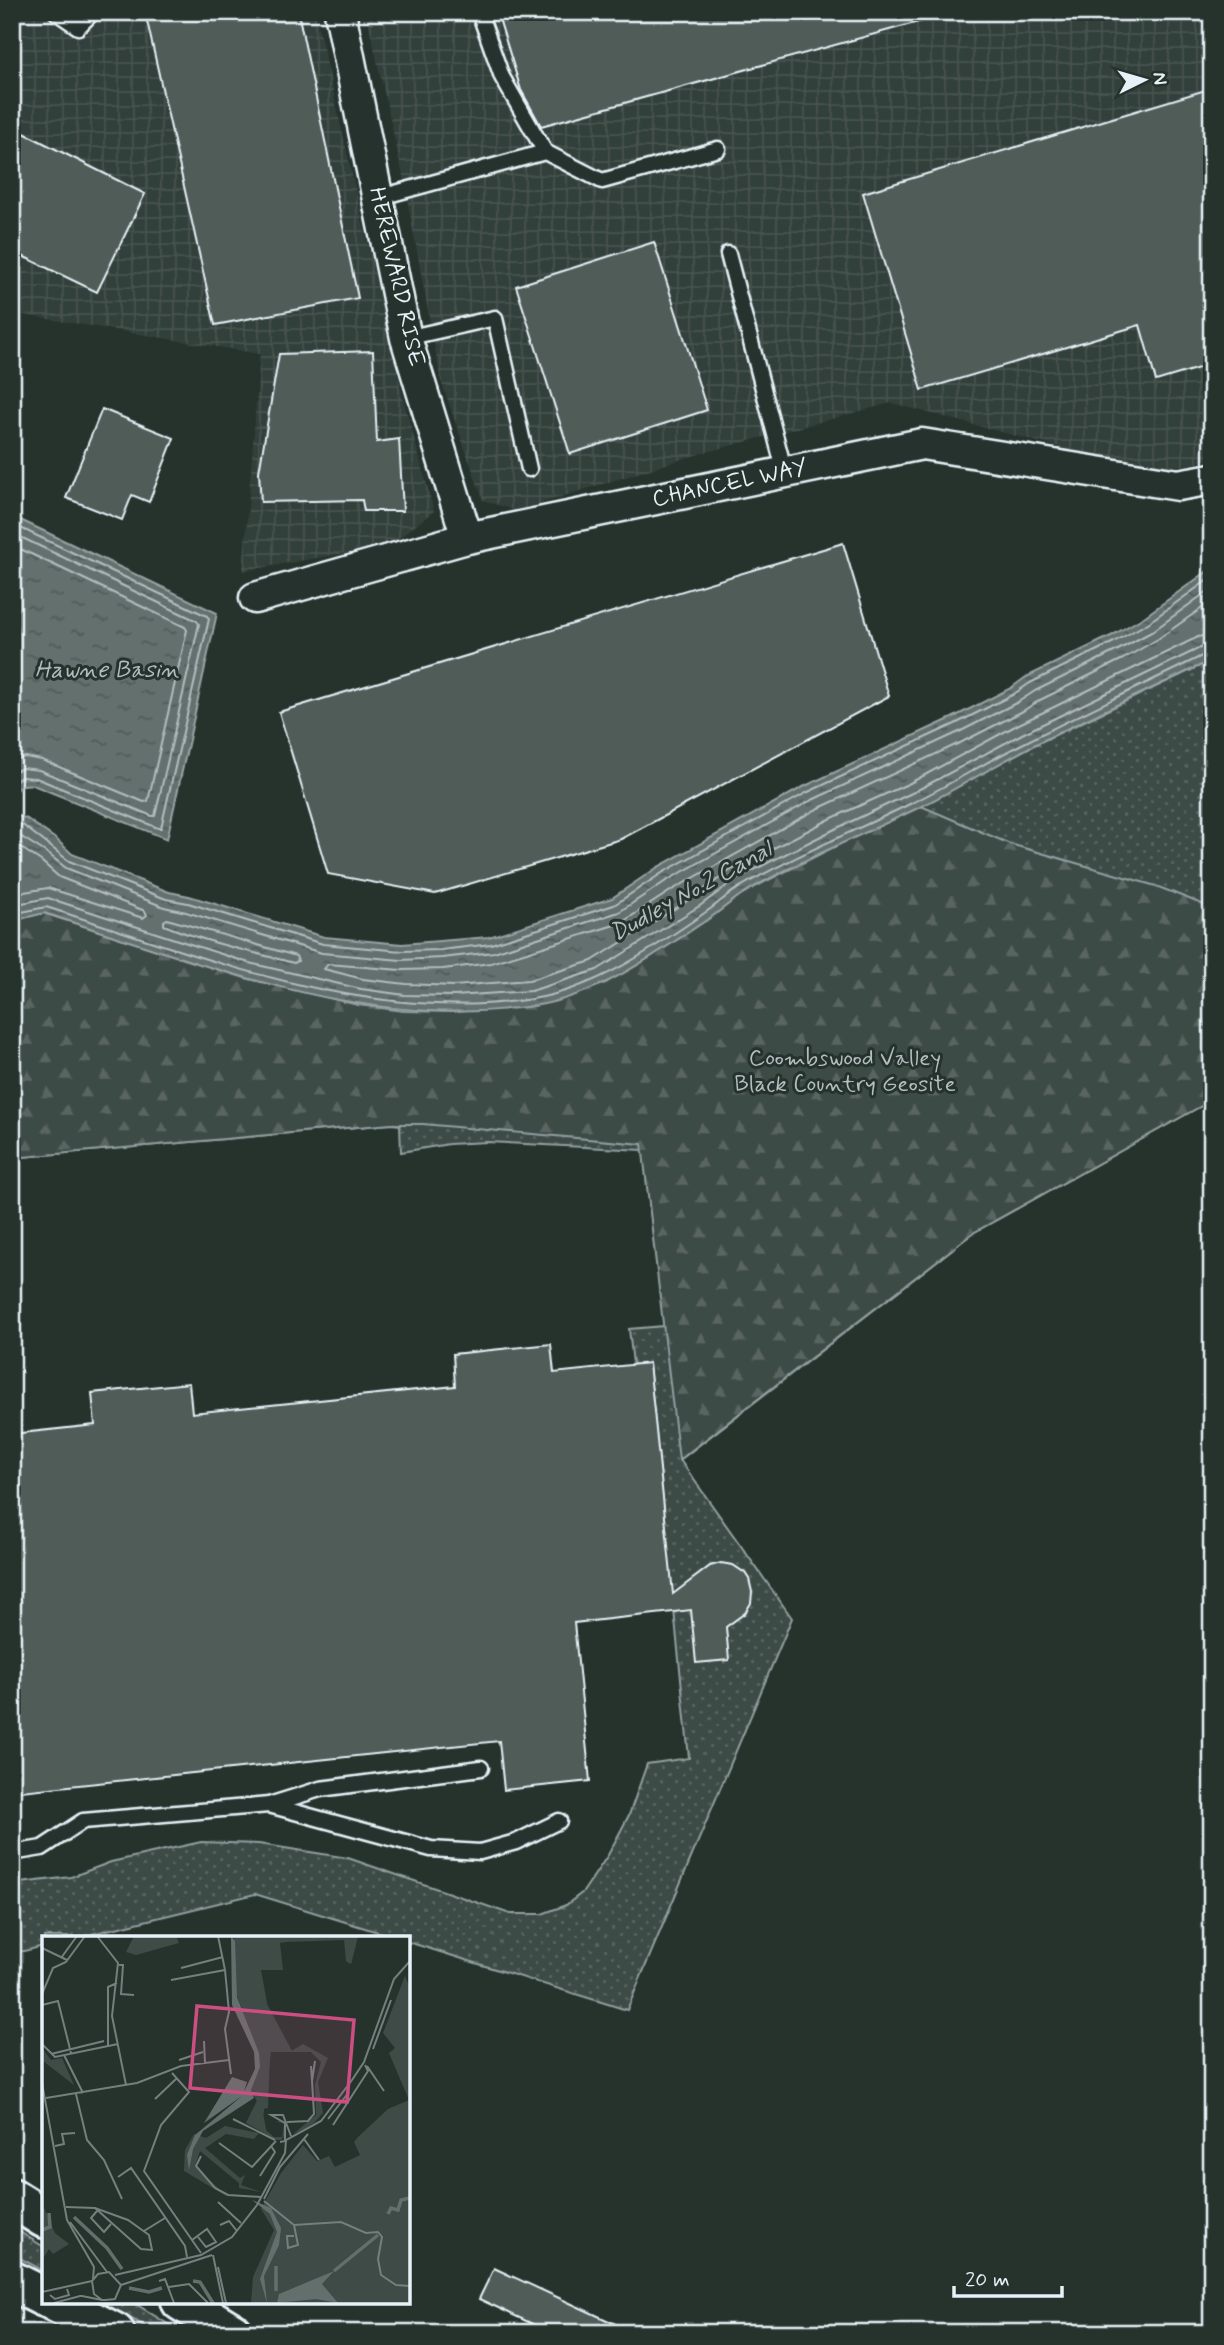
<svg xmlns="http://www.w3.org/2000/svg" width="1224" height="2345" font-family="Mynerve,sans-serif">
<style>
.industrial{fill:url(#industrial-grid)}
.grass{fill:url(#grass-dots);stroke:#939ea0;stroke-width:2}
.forest{fill:url(#forest-firs);stroke:#939ea0;stroke-width:2}
.water{fill:url(#water-ripples);stroke:#98a3a5;stroke-width:2}
.lines{fill:none;stroke-linecap:round;stroke-linejoin:round}
.shore{stroke:#b3bdc0;stroke-width:2}
.building{fill:#505c59;stroke:#e8f1f8;stroke-width:2}
.lane-casing{stroke:#e8f1f8;stroke-width:19}
.street-casing{stroke:#e8f1f8;stroke-width:35}
.highway-casing{stroke:#e8f1f8;stroke-width:44}
.lane{stroke:#26332d;stroke-width:14}
.street{stroke:#26332d;stroke-width:30}
.highway{stroke:#26332d;stroke-width:38}
.labels{text-anchor:middle;dominant-baseline:central;stroke-width:6;stroke-linejoin:round;paint-order:stroke}
.street-label{font-size:23px;fill:#e8f1f8;stroke:#26332d}
.park-label{font-size:23px;fill:#b5bfc3;stroke:#26332d}
.water-label{font-size:24px;font-style:italic;fill:#b3bdc0;stroke:#26332d}
.inset-river{fill:none;stroke:#636f6d;stroke-width:3.5}
.inset-road{fill:none;stroke:#747f7e;stroke-width:2}
.view{fill:#cc4e82;fill-opacity:0.15;stroke:#cc4e82;stroke-width:3.5}
.inset-edge{fill:none;stroke:#e8f1f8;stroke-width:3.5}
</style>
<defs>
<pattern id="industrial-grid" width="8" height="8" patternUnits="userSpaceOnUse" patternTransform="scale(1.75)"><rect width="8" height="8" fill="#333f3a"/><path d="M0 4h8M4 0v8" fill="none" stroke="#47524e"/></pattern>
<pattern id="grass-dots" width="8" height="8" patternUnits="userSpaceOnUse" patternTransform="scale(1.75)"><rect width="8" height="8" fill="#3e4b47"/><path d="M2 2h.1M6 6h.1" fill="none" stroke="#5a6562" stroke-width="1.8" stroke-linecap="round"/></pattern>
<pattern id="forest-firs" width="22" height="20" patternUnits="userSpaceOnUse" patternTransform="scale(1.75)"><rect width="22" height="20" fill="#3e4b47"/><path d="M5 1l3.5 6h-7zM16 11l3.5 6h-7z" fill="#5a6562"/></pattern>
<pattern id="water-ripples" width="26" height="14" patternUnits="userSpaceOnUse" patternTransform="scale(1.75)"><rect width="26" height="14" fill="#636f6d"/><path d="M2 4q2-2 4 0t4 0M15 11q2-2 4 0t4 0" fill="none" stroke="#535a5a"/></pattern>
</defs>
<rect width="100%" height="100%" fill="#26332d"/>
<filter id="ink" filterUnits="userSpaceOnUse"><feTurbulence type="fractalNoise" baseFrequency=".0143" numOctaves="2"/><feDisplacementMap in="SourceGraphic" scale="14" xChannelSelector="R" yChannelSelector="G"/><feConvolveMatrix kernelMatrix="1 2 1 2 8 2 1 2 1" color-interpolation-filters="sRGB"/></filter>
<g filter="url(#ink)">
<g class="industrial">
<polygon points="12,12 315,12 403,398 434,511 390,545 243,571 260,354 12,313"/>
<polygon points="366,12 1212,12 1212,460 1168,468 1070,450 891,403 692,456 516,511 483,500 441,381 403,176"/>
</g>
<g class="grass">
<polygon points="1212,660 1212,1100 973,1233 680,1460 792,1618 627,2010 408,1942 408,1937 394,1937 255,1894 79,1937 44,1937 44,1946 12,1954 12,1884 71,1877 111,1862 201,1842 259,1844 348,1858 510,1914 542,1914 566,1905 583,1892 608,1855 629,1815 647,1764 689,1758 649,1364 633,1364 629,1329 664,1326 643,1150 487,1142 449,1144 401,1152 400,1125 391,1124 12,1158 12,921 105,933 297,991 842,843 921,806 1028,748"/>
<polygon points="12,2227 44,2247 44,2271 12,2254"/>
<polygon points="99,2301 131,2301 182,2333 157,2333"/>
</g>
<polygon class="forest" points="921,806 1010,844 1156,886 1212,908 1212,1100 973,1233 679,1460 642,1144 423,1124 391,1124 12,1158 12,921 43,913 245,978 358,1005 404,1011 454,1012 533,1006 604,984 710,918 743,893 842,843"/>
<g class="water">
<path d="M12,516L217,613L167,839L33,785C20,783 18,787 12,799Z"/>
<path d="M1212,568V660C1151,689 1089,717 1028,748C992,767 958,788 922,806C863,835 801,859 744,893C732,900 721,911 708,919C655,955 598,996 533,1006C364,1032 202,963 44,913L12,921V800L13,814L27,819L57,840L72,854L169,892L189,896L324,937L402,944L489,937L612,898L658,867L803,787L952,718L1011,688L1026,677L1111,636L1144,617Z"/>
</g>
<g class="lines">
<g class="shore">
<polyline points="12,524 207,616 209,619 161,828 158,828 36,778 21,777 12,783"/>
<polyline points="12,533 197,621 199,624 155,816 152,816 39,770 23,768 12,772"/>
<polyline points="12,545 185,627 187,630 148,801 144,802 42,760 25,757 12,760"/>
<polyline points="1212,601 1158,639 1123,659 1040,700 1023,711 964,741 815,810 672,890 621,923 491,963 443,969 401,970 328,964 324,969 363,979 406,984 454,986 529,980 592,961 695,896 731,870 830,819 910,783 1017,725 1198,637 1212,634"/>
<polyline points="12,821 24,826 69,861 166,899 188,903 323,944 402,951 441,950 491,944 614,905 662,873 806,793 955,724 1014,694 1030,683 1114,642 1148,623 1212,577"/>
<polyline points="12,831 47,853 66,868 164,907 186,912 322,953 401,960 442,958 494,952 619,912 666,881 810,801 959,732 1018,702 1035,691 1118,650 1153,631 1212,588"/>
<polyline points="12,842 41,861 59,877 145,911 147,915 143,918 48,888 12,894"/>
<polyline points="12,905 48,898 249,963 361,989 405,995 454,996 531,991 597,970 701,905 736,879 835,829 914,792 1022,734 1202,647 1212,645"/>
<path d="M12,914L46,907C203,956 364,1025 532,999C596,989 654,948 706,912C718,904 729,893 742,886C799,853 860,829 918,800C954,782 988,761 1024,743C1084,712 1145,684 1206,654H1212"/>
<path d="M167,919L296,956L298,961L294,963C251,952 205,942 164,925V921Z"/>
</g>
</g>
<g class="building">
<polygon points="145,12 298,12 358,298 215,325"/>
<polygon points="497,12 921,12 922,21 541,126 521,90"/>
<polygon points="1212,88 1212,364 1156,381 1140,325 922,390 863,193"/>
<polygon points="12,127 145,194 97,292 12,251"/>
<polygon points="654,242 707,410 570,454 516,286"/>
<polygon points="373,351 377,442 399,439 403,511 364,511 362,500 261,502 259,472 279,354"/>
<polygon points="102,409 174,438 149,502 132,495 122,520 66,498"/>
<polygon points="843,543 889,696 621,839 435,894 328,874 279,712"/>
<polygon points="551,1344 554,1373 649,1363 673,1594 710,1566 721,1563 733,1565 745,1573 749,1579 752,1592 751,1603 745,1613 726,1627 729,1660 696,1663 691,1610 574,1623 590,1781 504,1790 499,1741 12,1792 12,1434 95,1425 92,1393 189,1383 192,1413 455,1386 453,1354"/>
<polygon points="494,2268 635,2333 552,2333 479,2299"/>
</g>
<g class="lines">
<defs>
<g id="lane">
<polyline points="56,12 78,27 93,12"/>
<polyline points="479,12 502,77 545,152"/>
<polyline points="377,198 545,152 602,181 718,149"/>
<polyline points="728,254 785,473"/>
<polyline points="406,338 495,318 529,469"/>
<polyline points="481,1768 320,1789 269,1805 431,1849 480,1852 516,1842 559,1821"/>
<polyline points="12,1853 42,1848 83,1821 269,1805"/>
</g>
<g id="street">
<polyline points="340,12 406,338 467,538"/>
<polyline points="255,598 467,538 922,444 1178,485 1212,479"/>
</g>
<g id="highway">
<polyline points="12,2198 44,2218"/>
<polyline points="12,2281 44,2297"/>
<polyline points="53,2301 115,2333"/>
<polyline points="181,2301 233,2333"/>
</g>
</defs>
<use href="#lane" class="lane-casing"/>
<use href="#street" class="street-casing"/>
<use href="#highway" class="highway-casing"/>
<use href="#lane" class="lane"/>
<use href="#street" class="street"/>
<use href="#highway" class="highway"/>
</g>
</g>
<g class="labels">
<g class="street-label">
<text transform="translate(396 277) rotate(77)">HEREWARD RISE</text>
<text transform="translate(730 484) rotate(-12)">CHANCEL WAY</text>
</g>
<g class="park-label">
<text x="845" y="1059">Coombswood Valley<tspan x="845" dy="26">Black Country Geosite</tspan></text>
</g>
<g class="water-label">
<text x="107" y="670">Hawne Basin</text>
<text transform="translate(691 892) rotate(-29)">Dudley No.2 Canal</text>
</g>
</g>
<g transform="translate(42 1936)">
<rect width="368" height="368" fill="#26332d"/>
<path d="M192,0H316L309,28L304,25L302,4L244,6L238,7L241,34H219L226,72L249,115L261,108L286,122L276,146L281,177L272,187L261,194L251,198L274,179L273,149L279,126L269,116H229L220,191L232,201H240L242,188L234,185H241L243,188L244,198L239,204H234L204,187L215,165L209,154L218,122L194,57Z" fill="#3e4b47"/>
<path d="M92,0H134L137,7L94,19L84,16ZM296,0H316L309,28L304,25V6ZM225,68L250,115L228,116L226,172L220,173L225,197L204,187L215,165L209,154L218,127L207,95L217,73ZM0,112L9,124L20,122L32,149L1,125ZM183,190L217,197L212,203L184,198L163,212L198,242L203,239L199,249L219,256L197,252V247L158,215L153,231L186,261L142,235L143,214L152,198L164,202ZM0,267L13,297L27,308L11,318L7,313L0,324Z" fill="#3e4b47"/>
<path d="M363,40L368,52L367,367H209L211,341L232,294L219,273L239,237L261,209L275,225L287,220L293,231L318,219L312,206L316,201L346,173L367,164L347,117L353,112L341,97Z" fill="#3e4b47"/>
<path d="M189,0L193,5L195,61L217,117L218,131L209,154L212,162L161,195L151,213L147,234L145,219L153,199L200,160L162,187L190,141L205,146L202,156L213,133L212,116L190,69ZM210,264L229,272L239,292L237,309L222,340L225,367L218,343L235,296L228,278ZM292,335L280,348L296,367L274,363L235,367L237,358Z" fill="#636f6d"/>
<path class="inset-river" d="M346,278L349,272L356,274L359,264L368,262M32,281L65,312L80,333M0,294L8,291L7,277M292,335L336,299M151,345L158,346L171,367M87,352L107,356L120,352M234,355V330"/>
<path class="inset-road" d="M55,0L76,27L70,80L84,149M176,0L183,34L187,76L183,93L189,138M0,12L25,24M19,22L35,0M77,29H81L79,58L92,59M139,32L181,21M129,44L183,34M0,58L11,32L24,26L43,0M0,69L16,65L29,117M162,105L163,128M0,108L13,121L76,108M66,110V51L75,47M331,113L349,64M9,118L62,105M22,119L41,157M137,124L161,116M269,130L270,145L273,125M325,130L342,155M130,137L147,156L119,189L102,235L159,317M0,147L25,284L52,331L51,343M34,158L45,204L62,224L80,263M4,162L95,147L139,130L187,124M113,163L134,143M191,183L233,204M286,183L307,156M245,186L266,185L272,178L270,145M291,189L326,135L323,129M262,203L277,224M238,206L243,205V187L229,179H241L249,200M177,207L210,231L234,205M13,210L22,208L20,198L33,197M159,220L154,230L173,252L186,259L219,261M218,240L233,216L229,210M76,241L89,232L143,310L145,321M222,263L238,231L266,198M222,265L252,289L299,286L324,297L336,296L340,301L336,323L339,339L354,349L368,350M176,266L199,287M24,271L53,272L86,284L107,299L110,314L99,313L53,272M55,275L49,282L62,296L69,288M28,286L65,336M178,289L187,285L195,295M252,289L256,309L246,312L245,300H252M102,295L123,282M150,304L165,293L174,306L164,311L156,301M171,319L181,367M176,331L184,367M73,339L159,319L190,301L215,269L243,217L244,204L279,185L310,144L322,126L352,43L368,25M117,345L123,343L132,367M79,349L170,319M127,351L147,348L166,367M0,356L50,345M8,359L13,363L27,359L25,353M12,367L38,360H40L60,364H63L73,363L79,349L67,336L56,338L50,345L52,358L60,364"/>
<path class="view" d="M155,70L312,84L305,166L148,152Z"/>
<rect width="368" height="368" class="inset-edge"/>
</g>
<rect width="1224" height="2345" fill="none" stroke="#26332d" stroke-width="42"/>
<rect x="21" y="21" width="1182" height="2303" fill="none" stroke="#e8f1f8" stroke-width="2.5" filter="url(#ink)"/>
<g transform="translate(1144 80) rotate(85)" stroke="#26332d" stroke-width="5" paint-order="stroke">
<path d="M0-5L12 26L0 18L-12 26Z" fill="#e8f1f8"/>
<text y="-10" font-size="19" font-weight="bold" text-anchor="middle" fill="#e8f1f8">N</text>
</g>
<path d="M954 2286v10h108v-10" fill="none" stroke="#e8f1f8" stroke-width="3.5"/>
<text x="965" y="2286" font-size="21" fill="#e8f1f8" stroke="#26332d" stroke-width="5" paint-order="stroke">20 m</text>
</svg>
